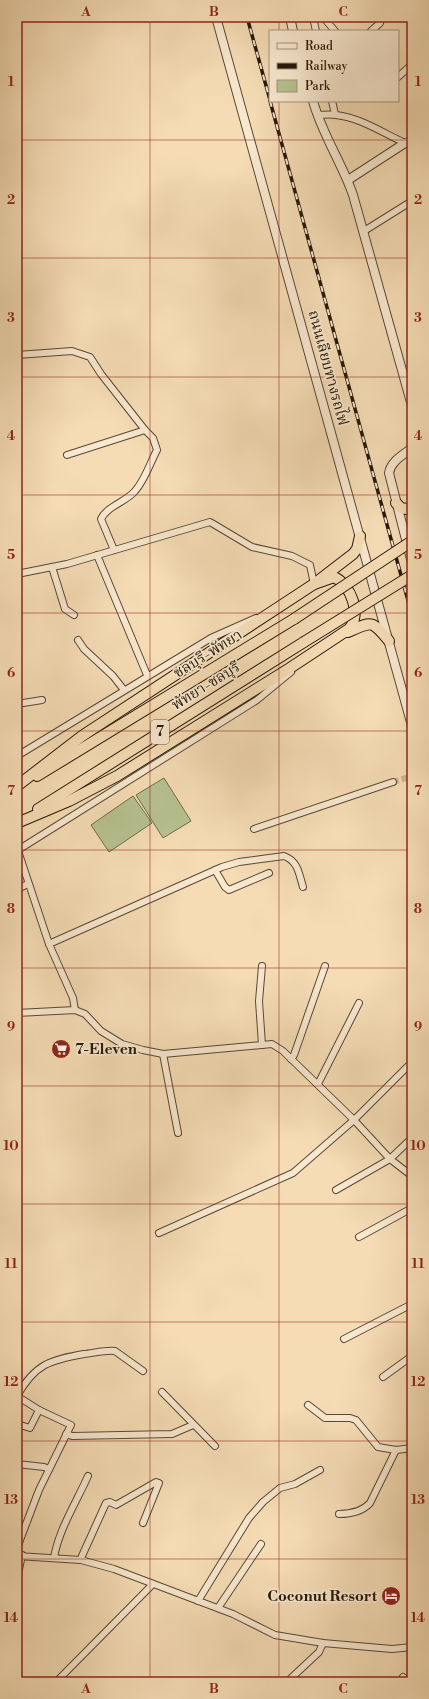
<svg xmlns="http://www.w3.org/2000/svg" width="429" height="1699" font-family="'Libre Bodoni','Noto Serif Thai',serif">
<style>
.green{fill:#b7c291;stroke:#6e6c4c}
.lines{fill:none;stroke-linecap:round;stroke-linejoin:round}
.minor-tunnel{stroke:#cbb592;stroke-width:6;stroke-dasharray:6 3;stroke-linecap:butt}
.minor-casing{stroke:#594833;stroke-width:8}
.tertiary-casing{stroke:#594833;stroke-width:10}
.trunk-casing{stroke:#251708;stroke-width:12}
.minor{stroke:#f8e8cf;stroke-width:6}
.tertiary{stroke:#f8e8cf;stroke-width:8}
.trunk{stroke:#f5dcb5;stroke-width:10}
.rail-casing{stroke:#251708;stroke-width:3.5}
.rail{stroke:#f8e8cf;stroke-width:2;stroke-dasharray:6;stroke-linecap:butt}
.trunk-bridge-casing{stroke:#251708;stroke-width:12;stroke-linecap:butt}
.trunk-bridge{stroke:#f5dcb5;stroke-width:10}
.grid{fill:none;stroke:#8f2418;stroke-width:1;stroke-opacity:0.55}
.labels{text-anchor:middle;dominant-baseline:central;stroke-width:3.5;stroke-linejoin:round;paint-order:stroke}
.shield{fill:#f8e8cf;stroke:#645644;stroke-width:1}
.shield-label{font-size:14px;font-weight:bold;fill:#251708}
.street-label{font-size:15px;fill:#251708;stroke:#f8e8cf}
.poi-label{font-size:15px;font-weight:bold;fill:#251708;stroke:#f8e8cf;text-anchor:start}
.neatline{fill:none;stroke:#8f2418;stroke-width:1.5}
.grid-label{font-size:13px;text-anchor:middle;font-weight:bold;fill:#8f2418}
</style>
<rect width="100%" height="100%" fill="#f5dcb5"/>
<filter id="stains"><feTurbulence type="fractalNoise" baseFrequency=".005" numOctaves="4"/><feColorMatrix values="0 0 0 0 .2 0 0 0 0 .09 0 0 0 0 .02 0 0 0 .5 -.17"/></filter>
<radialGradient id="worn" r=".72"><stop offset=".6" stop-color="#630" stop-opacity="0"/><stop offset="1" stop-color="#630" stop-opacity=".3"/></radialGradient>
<g class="green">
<polygon points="164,778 191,821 163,838 136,795"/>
<polygon points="133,796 152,823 109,852 91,825"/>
</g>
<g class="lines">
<polyline class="minor-tunnel" points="393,782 412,776"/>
<defs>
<g id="minor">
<polyline points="313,17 316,31"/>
<polyline points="323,17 335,31"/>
<polyline points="371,31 380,23"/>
<polyline points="398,77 408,68"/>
<polyline points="332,101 335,114"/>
<path d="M317,115C323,115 330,114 336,115C363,118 387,136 412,146"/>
<polyline points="364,231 412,201"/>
<path d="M17,355L72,351L90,357L101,374L145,430L153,438L157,450C150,463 145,480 135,491C126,502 107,506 101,519L114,550"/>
<polyline points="67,455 145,430"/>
<polyline points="97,555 147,675"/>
<polyline points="52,567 65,609 74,615"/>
<polyline points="17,574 67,564 210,522 252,547 292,556 310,565 314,584"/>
<polyline points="78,640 84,649 113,676 124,690"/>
<polyline points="17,704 42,700"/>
<polyline points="17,756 211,638 256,618"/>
<polyline points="254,829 393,782"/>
<polyline points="17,848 49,944 73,998 75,1010"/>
<polyline points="18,850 257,700 291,672"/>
<polyline points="215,870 225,887 229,890 269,873"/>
<polyline points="17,889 28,884"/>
<path d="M49,944L222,867L239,862L284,856C298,861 299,874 303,887"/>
<polyline points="17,1013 75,1010 85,1014 101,1031 122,1044 143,1050 163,1054 272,1044 283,1051 354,1120 390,1159 412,1176"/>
<polyline points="262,1045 259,1001 262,966"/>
<polyline points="163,1054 178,1133"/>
<polyline points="291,1059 294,1055 325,966"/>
<polyline points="318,1084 359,1003"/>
<polyline points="336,1190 390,1159 412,1138"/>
<polyline points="159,1233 293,1173 354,1120 412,1062"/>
<polyline points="359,1237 412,1208"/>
<polyline points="344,1339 412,1304"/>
<polyline points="383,1377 412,1356"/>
<polyline points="162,1392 215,1446"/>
<polyline points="17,1396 39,1410 71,1425 39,1490 17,1548"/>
<path d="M17,1396C35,1364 50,1360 84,1354C94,1353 105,1350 115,1351L143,1371"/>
<polyline points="308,1405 325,1418 350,1418 356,1420 378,1447 396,1450 412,1448"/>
<polyline points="17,1424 30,1428 39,1410"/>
<polyline points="66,1434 72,1436 172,1434 193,1425"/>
<polyline points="17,1464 44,1467 49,1469"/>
<path d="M339,1514C351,1514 362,1512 370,1503L396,1450"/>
<polyline points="17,1556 81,1560 114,1569 233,1614 275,1635 323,1643 392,1649 412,1647"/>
<path d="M54,1558C58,1531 77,1501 88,1476"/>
<polyline points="81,1560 82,1556 106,1503 110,1502 116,1505 156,1482 159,1483 143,1523"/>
<polyline points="17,1579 22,1555"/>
<polyline points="198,1601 249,1518 263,1502 280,1488 295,1484 320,1470"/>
<polyline points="218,1608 261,1544"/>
<polyline points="403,1677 409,1682"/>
<polyline points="56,1682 153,1584"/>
<polyline points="287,1682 319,1652 323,1643"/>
</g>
<g id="tertiary">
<polyline points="216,17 412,726"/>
<polyline points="290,17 293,31"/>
<path d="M313,101C322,134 342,163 353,195L412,406"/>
<polyline points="348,180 405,143"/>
<path d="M412,448C403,455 391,461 389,473L412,563"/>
</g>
<g id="trunk">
<polyline points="396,503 401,508 412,510"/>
<path d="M348,632C372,621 372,620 389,641"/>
<polyline points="37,776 294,619"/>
<polyline points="17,786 82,736 314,584 353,554 357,549 360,536"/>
<polyline points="38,809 304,642"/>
<path d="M17,823L69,801L117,776L290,668L349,629C362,614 351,585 334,577L314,584"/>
</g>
</defs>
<use href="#minor" class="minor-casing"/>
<use href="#tertiary" class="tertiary-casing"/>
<use href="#trunk" class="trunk-casing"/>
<use href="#minor" class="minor"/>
<use href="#tertiary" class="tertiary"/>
<use href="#trunk" class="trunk"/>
<defs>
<g id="rail">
<polyline points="247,17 270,100"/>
<polyline points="270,101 412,615"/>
</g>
</defs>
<use href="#rail" class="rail-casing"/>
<use href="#rail" class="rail"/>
<defs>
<g id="trunk-bridge">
<polyline points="294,619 412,541"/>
<polyline points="304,642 412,575"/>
</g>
</defs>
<use href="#trunk-bridge" class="trunk-bridge-casing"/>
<use href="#trunk-bridge" class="trunk-bridge"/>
</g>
<path class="grid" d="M150,17V1682M279,17V31M279,101V1682M17,140H412M17,258H412M17,377H412M17,495H412M17,613H412M17,731H412M17,850H412M17,968H412M17,1086H412M17,1204H412M17,1322H412M17,1441H412M17,1559H412"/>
<defs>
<symbol id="supermarket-disc" viewBox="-11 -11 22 22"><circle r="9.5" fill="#8f2418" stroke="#f8e8cf"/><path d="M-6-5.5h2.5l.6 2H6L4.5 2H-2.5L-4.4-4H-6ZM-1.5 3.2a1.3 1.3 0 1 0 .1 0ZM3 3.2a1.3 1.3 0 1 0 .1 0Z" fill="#fff"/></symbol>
<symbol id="hotel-disc" viewBox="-11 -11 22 22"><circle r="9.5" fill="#8f2418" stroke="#f8e8cf"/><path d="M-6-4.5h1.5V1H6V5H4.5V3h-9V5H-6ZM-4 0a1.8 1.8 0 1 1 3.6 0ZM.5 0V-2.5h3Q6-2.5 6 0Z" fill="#fff"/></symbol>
</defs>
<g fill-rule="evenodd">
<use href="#supermarket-disc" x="50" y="1038" width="22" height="22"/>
<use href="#hotel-disc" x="380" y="1585" width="22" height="22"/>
</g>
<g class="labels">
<rect class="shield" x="151" y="720" width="18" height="24" rx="3"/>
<g class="shield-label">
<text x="160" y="732">7</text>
</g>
<g class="street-label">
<text transform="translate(328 368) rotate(75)">ถนนเลียบทางรถไฟ</text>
<text transform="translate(208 654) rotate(-32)">ชลบุรี-พัทยา</text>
<text transform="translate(206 686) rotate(-32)">พัทยา-ชลบุรี</text>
</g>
<g class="poi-label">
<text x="75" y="1049">7-Eleven</text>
<text x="377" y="1596" text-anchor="end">Coconut Resort</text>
</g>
</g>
<rect width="429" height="1699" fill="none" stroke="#f5dcb5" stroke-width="44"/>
<rect x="269" y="30" width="130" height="72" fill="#f8e8cf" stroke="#a4947f"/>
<rect x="277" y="43" width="20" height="6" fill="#f8e8cf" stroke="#a4947f"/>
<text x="305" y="50" font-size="12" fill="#251708">Road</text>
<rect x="277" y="63" width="20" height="6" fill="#251708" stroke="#a4947f"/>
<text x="305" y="70" font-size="12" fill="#251708">Railway</text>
<rect x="277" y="80" width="20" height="12" fill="#b7c291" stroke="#a4947f"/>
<text x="305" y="90" font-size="12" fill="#251708">Park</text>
<rect x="22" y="22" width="385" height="1655" class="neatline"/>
<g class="grid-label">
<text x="86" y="16">A</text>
<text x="214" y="16">B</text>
<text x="343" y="16">C</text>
<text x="11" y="86">1</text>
<text x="418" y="86">1</text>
<text x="11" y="204">2</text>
<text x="418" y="204">2</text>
<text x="11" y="322">3</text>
<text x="418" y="322">3</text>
<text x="11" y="440">4</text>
<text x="418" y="440">4</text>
<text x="11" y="559">5</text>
<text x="418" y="559">5</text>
<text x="11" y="677">6</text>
<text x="418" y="677">6</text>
<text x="11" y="795">7</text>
<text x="418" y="795">7</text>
<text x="11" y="913">8</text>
<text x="418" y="913">8</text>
<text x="11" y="1031">9</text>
<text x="418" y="1031">9</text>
<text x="11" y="1150">10</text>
<text x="418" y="1150">10</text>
<text x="11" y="1268">11</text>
<text x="418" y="1268">11</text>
<text x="11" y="1386">12</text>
<text x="418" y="1386">12</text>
<text x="11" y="1504">13</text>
<text x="418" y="1504">13</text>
<text x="11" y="1622">14</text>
<text x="418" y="1622">14</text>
<text x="86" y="1693">A</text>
<text x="214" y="1693">B</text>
<text x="343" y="1693">C</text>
</g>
<rect width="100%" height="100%" filter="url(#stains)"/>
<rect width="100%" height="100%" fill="url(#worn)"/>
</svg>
